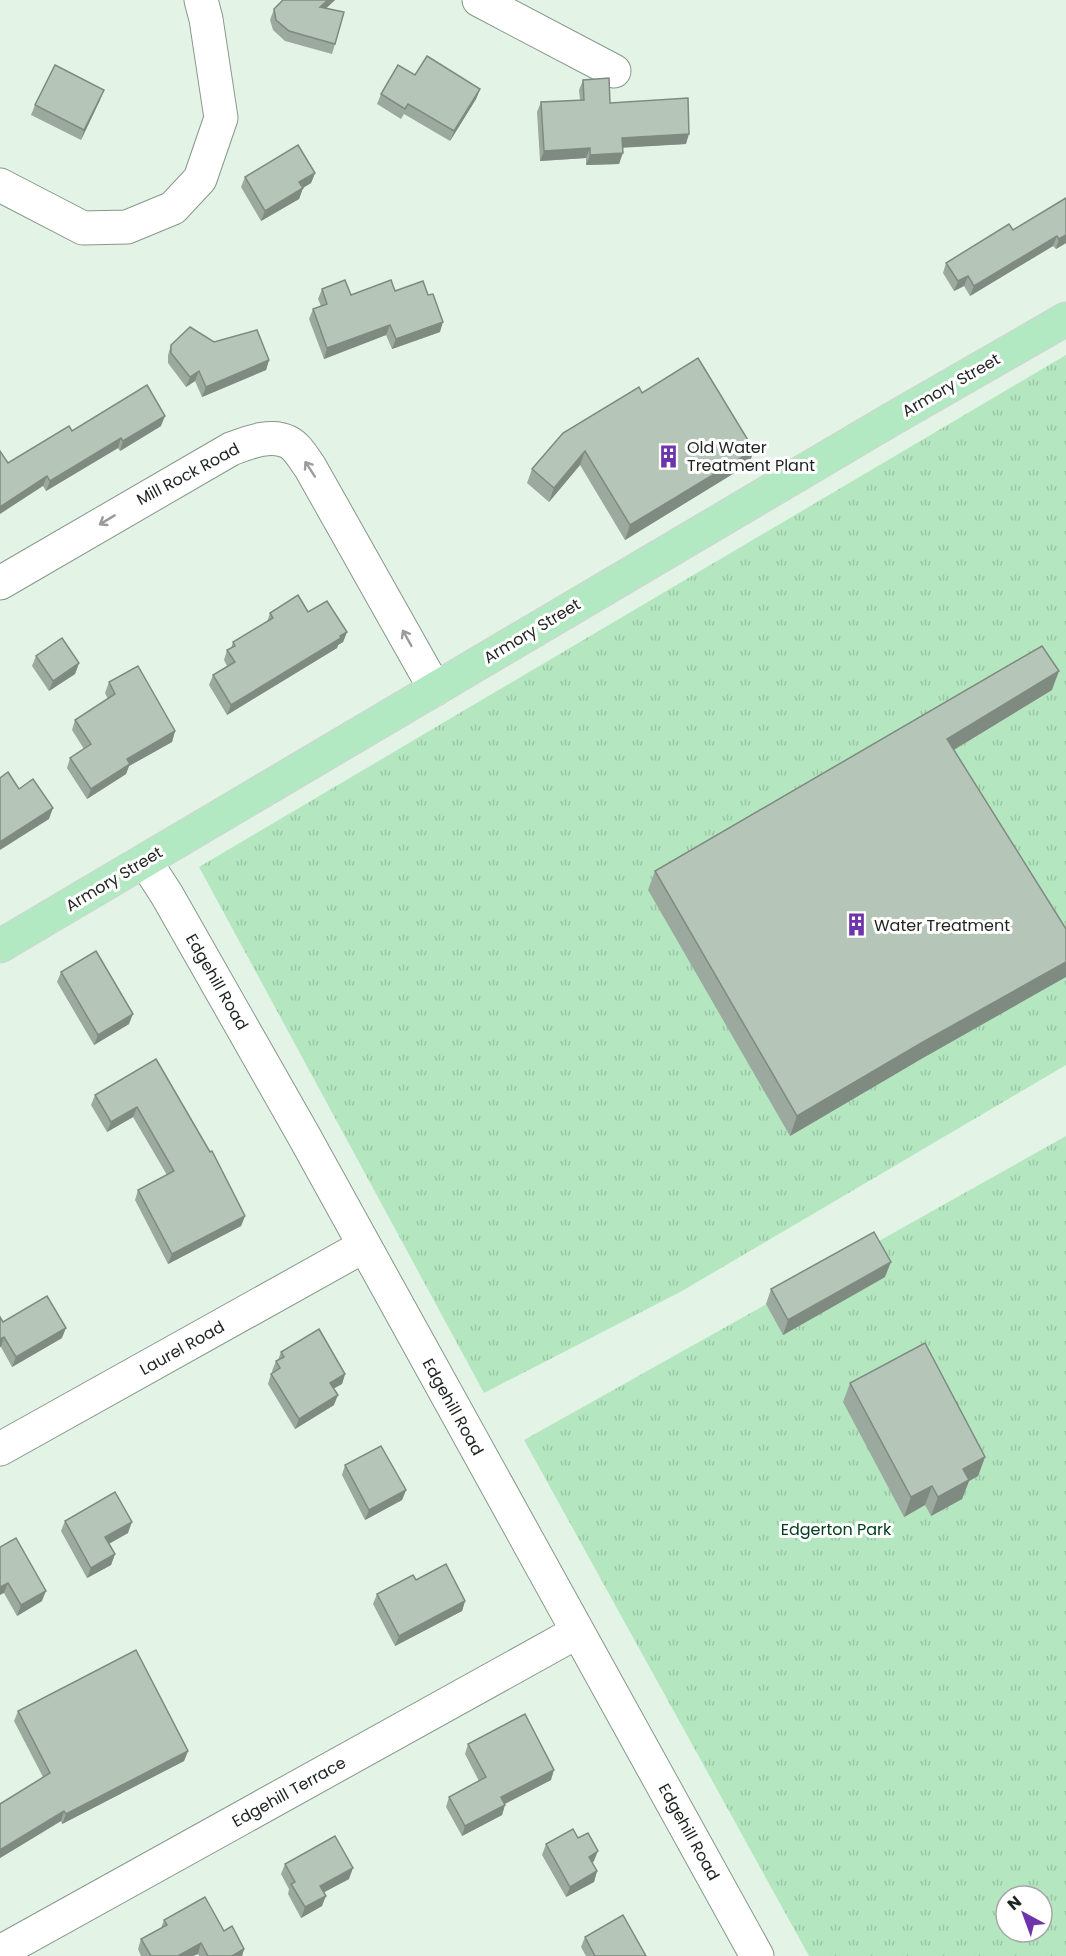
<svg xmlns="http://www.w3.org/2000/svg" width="1066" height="1956" font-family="Poppins,sans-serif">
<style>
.grass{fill:url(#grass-tufts);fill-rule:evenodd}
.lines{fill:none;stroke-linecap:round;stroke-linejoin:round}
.minor-casing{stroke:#87978b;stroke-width:35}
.major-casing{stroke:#d2d3d2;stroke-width:35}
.minor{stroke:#fff;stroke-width:33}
.major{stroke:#b3e9c2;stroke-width:33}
.wall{fill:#9ca99e}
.shaded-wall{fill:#7f8a81}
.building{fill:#b5c5b8;stroke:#7f8a81;stroke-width:1.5}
.oneway{stroke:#9a9c9a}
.labels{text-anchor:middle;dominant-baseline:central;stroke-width:6;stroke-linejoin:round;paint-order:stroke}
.street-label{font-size:16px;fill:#1e241f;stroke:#fff}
.poi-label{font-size:16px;fill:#1e241f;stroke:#fff;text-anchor:start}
.park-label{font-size:16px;fill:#02401d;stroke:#fff}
</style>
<defs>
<pattern id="grass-tufts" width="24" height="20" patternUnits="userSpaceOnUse" patternTransform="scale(1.5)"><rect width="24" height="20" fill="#b4e7c0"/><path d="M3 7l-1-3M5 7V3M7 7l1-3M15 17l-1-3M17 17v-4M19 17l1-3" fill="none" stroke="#9ac6a5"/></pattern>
</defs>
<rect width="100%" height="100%" fill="#e3f4e7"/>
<g class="grass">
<polygon points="1066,355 1066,1065 682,1291 484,1393 199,867"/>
<path d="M1066,1136V1956H809L524,1440ZM1006,1896H1042V1932H1006Z"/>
</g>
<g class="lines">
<defs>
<g id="minor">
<polyline points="479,0 614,71"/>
<polyline points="0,185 83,228 127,227 173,208 200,179 221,118 206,19 201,0"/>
<path d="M0,583L231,449C247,443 271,433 288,442C297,446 304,459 310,467L435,689"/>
<polyline points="145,861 167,895 304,1136 757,1956"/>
<polyline points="0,1449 364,1246"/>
<polyline points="0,1952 577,1632"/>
</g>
<polyline id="major" points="0,946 892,419 1066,319"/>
</defs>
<use href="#minor" class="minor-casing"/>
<use href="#major" class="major-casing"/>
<use href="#minor" class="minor"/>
<use href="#major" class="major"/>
</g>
<g class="wall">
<polygon points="335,0 326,8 335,44 332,54 285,41 273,30 270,20 274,9"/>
<polygon points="415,75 480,89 476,99 450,141 404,114 401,119 377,104 381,94"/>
<polygon points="583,80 610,103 686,144 623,147 619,164 586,165 586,158 540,161 537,112 541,102 580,100 579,90"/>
<polygon points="100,100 81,140 31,115 35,105"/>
<polygon points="315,173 311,183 303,188 299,199 261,221 241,187 245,177"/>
<polygon points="1066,198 1066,243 1056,249 1053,246 970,296 964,286 954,291 943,273 946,263 1013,230"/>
<polygon points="322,289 351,295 395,291 440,332 392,349 386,335 324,359 309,319 313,309 321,306 318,299"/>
<polygon points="214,342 269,360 266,370 202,397 195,381 186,387 168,363 168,355 171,345"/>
<polygon points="642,393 754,450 749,464 625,540 580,465 549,502 527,483 532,469"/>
<polygon points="161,426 120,451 118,448 46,491 43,486 8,463 72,431"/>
<polygon points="308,612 347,632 343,642 338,645 337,648 227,715 209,685 213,675 227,666 224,660 227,650 231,648 233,642 267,622 270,613"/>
<polygon points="36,656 79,663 75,674 49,691 32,666"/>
<polygon points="109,682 175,731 172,742 129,766 126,774 87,799 67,768 70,758 84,749 72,730 75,720 108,699 105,693"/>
<polygon points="1052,690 954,750 916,1062 790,1136 648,890 655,871"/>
<polygon points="61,972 129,1024 94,1045 57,982"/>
<polygon points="156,1059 245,1216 241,1226 168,1264 135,1200 138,1190 167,1175 133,1117 107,1132 91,1105 95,1095"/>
<polygon points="885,1277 783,1335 766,1304 771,1289"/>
<polygon points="0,1317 3,1322 62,1338 12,1367 1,1347 0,1347"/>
<polygon points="281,1352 345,1374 342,1384 333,1388 334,1405 295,1429 268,1384 271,1374 273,1373 272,1371 276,1361 278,1360"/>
<polygon points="850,1383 985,1457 978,1476 969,1481 962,1499 931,1516 925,1505 904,1517 843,1402"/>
<polygon points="345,1465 406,1490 402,1500 365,1520 342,1475"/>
<polygon points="65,1521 128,1533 109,1544 115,1554 111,1565 87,1578 61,1531"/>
<polygon points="0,1547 42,1601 17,1616 4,1593"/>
<polygon points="416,1580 465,1601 462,1611 395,1646 373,1604 377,1594"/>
<polygon points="18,1711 188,1751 184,1761 62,1824 61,1821 0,1858 0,1804 43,1777 14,1721"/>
<polygon points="468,1744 551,1780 505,1804 502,1815 462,1836 446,1807 449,1797 479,1781 465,1754"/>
<polygon points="578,1838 594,1861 592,1863 597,1871 594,1882 566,1897 542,1855 546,1844"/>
<polygon points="285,1864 349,1879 324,1892 322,1906 301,1918 288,1894 289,1889 281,1874"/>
<polygon points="164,1920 224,1931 244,1949 242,1956 199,1956 198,1954 193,1956 141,1956 138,1949 141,1939 161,1928"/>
<polygon points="585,1937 646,1956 586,1956 581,1947"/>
</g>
<g class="shaded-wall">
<polygon points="328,0 335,0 317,17 320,7"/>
<polygon points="480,89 476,99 450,141 454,131"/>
<polygon points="104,90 100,100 81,140 84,130"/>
<polygon points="689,134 686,144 619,148 622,138"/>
<polygon points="590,148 586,158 540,161 544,151"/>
<polygon points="623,153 619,164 586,165 590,155"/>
<polygon points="315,173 311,183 296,192 299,182"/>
<polygon points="303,188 299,199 261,221 265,211"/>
<polygon points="1066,235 1066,243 1056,249 1059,239"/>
<polygon points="1057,236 1053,246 970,296 974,286"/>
<polygon points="968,276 964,286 954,291 958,281"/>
<polygon points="443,322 440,332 392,349 396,339"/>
<polygon points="390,325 386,335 324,359 327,348"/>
<polygon points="269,360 266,370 202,397 206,387"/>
<polygon points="199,371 195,381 186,387 190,377"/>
<polygon points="165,416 161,426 120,451 123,441"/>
<polygon points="121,438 118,448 46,491 50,481"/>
<polygon points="754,450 749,464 625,540 630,525"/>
<polygon points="585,451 580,465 549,502 554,488"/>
<polygon points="47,476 43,486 0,514 0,507"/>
<polygon points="347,632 343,642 338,645 337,648 227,715 231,705"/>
<polygon points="79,663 75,674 49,691 53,681"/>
<polygon points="1059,671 1052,690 940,758 947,739"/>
<polygon points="175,731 172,742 129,766 126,774 87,799 91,789 127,759"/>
<polygon points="53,808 49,819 0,850 0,842"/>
<polygon points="1066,962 1066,977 916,1062 790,1136 797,1116 923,1042"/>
<polygon points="133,1014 129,1024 94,1045 98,1035"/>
<polygon points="137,1107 133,1117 107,1132 111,1122"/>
<polygon points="245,1216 241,1226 168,1264 172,1254"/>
<polygon points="891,1262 885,1277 783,1335 788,1320"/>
<polygon points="66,1328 62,1338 12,1367 16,1357"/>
<polygon points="4,1337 1,1347 0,1347 0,1339"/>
<polygon points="345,1374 342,1384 326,1393 330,1383"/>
<polygon points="338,1395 334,1405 295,1429 299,1419"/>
<polygon points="985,1457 978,1476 969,1481 962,1499 931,1516 938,1497 963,1469"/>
<polygon points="932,1486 925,1505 904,1517 911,1497"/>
<polygon points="406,1490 402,1500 365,1520 369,1510"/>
<polygon points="132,1522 128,1533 101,1548 105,1537"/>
<polygon points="115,1554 111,1565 87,1578 91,1568"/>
<polygon points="8,1583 4,1593 0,1595 0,1587"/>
<polygon points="46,1591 42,1601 17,1616 21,1605"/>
<polygon points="465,1601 462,1611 395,1646 399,1636"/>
<polygon points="188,1751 184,1761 62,1824 66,1814"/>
<polygon points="554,1770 551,1780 498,1807 501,1797"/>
<polygon points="505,1805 502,1815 462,1836 465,1826"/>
<polygon points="64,1811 61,1821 0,1858 0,1850"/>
<polygon points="598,1851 594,1861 585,1867 589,1857"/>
<polygon points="353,1868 349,1879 317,1896 320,1886"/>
<polygon points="597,1871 594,1882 566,1897 570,1887"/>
<polygon points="326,1896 322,1906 301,1918 305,1907"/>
<polygon points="201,1943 198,1954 193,1956 178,1956"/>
<polygon points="244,1949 242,1956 232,1956"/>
</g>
<g class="building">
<polygon points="283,0 328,0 320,7 344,12 335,44 289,31 276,20 274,9"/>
<polygon points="427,56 480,89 454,131 408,104 405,109 381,94 398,65 415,75"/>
<polygon points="55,65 104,90 84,130 35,105"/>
<polygon points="609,78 610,103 688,98 689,134 622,138 623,153 590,155 590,148 544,151 541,102 584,100 583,80"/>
<polygon points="298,145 315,173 299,182 303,188 265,211 245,177"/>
<polygon points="1066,198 1066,235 1059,239 1057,236 974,286 968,276 958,281 946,263 1009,224 1013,230"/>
<polygon points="345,280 351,295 391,280 395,291 423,281 428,295 433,294 443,322 396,339 390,325 327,348 313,309 327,304 322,289"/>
<polygon points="190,327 214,342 257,330 269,360 206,387 199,371 190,377 171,353 171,345"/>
<polygon points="698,358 754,450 630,525 585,451 554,488 532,469 563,433 639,387 642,393"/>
<polygon points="147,385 165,416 123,441 121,438 50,481 47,476 0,507 0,451 8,463 69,426 72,431"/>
<polygon points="298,595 308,612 327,601 347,632 340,636 341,638 231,705 213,675 235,662 227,650 235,646 233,642 273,618 270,613"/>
<polygon points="62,638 79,663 53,681 36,656"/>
<polygon points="1042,646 1059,671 947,739 1066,929 1066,962 923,1042 797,1116 655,871"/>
<polygon points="138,666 175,731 127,759 130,764 91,789 70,758 91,744 75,720 115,694 109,682"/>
<polygon points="8,772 19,789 33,779 53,808 0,842 0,778"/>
<polygon points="96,951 133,1014 98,1035 61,972"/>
<polygon points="156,1059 210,1152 212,1151 245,1216 172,1254 138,1190 174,1171 137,1107 111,1122 95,1095"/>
<polygon points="874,1232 891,1262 788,1320 771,1289"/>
<polygon points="47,1296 66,1328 16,1357 4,1337 0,1339 0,1317 3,1322"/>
<polygon points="319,1329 345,1374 330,1383 338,1395 299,1419 271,1374 280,1368 276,1361 284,1357 281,1352"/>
<polygon points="925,1343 985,1457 963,1469 969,1480 938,1497 932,1486 911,1497 850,1383"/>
<polygon points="381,1446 406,1490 369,1510 345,1465"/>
<polygon points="115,1492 132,1522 105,1537 115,1554 91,1568 65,1521"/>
<polygon points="16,1538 46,1591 21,1605 8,1583 0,1587 0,1547"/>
<polygon points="446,1564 465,1601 399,1636 377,1594 413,1575 416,1580"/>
<polygon points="136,1650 188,1751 66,1814 64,1811 0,1850 0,1804 50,1773 18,1711"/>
<polygon points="525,1714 554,1770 501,1797 505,1805 465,1826 449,1797 486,1777 468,1744"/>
<polygon points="573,1829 578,1838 588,1833 598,1851 589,1857 597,1871 570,1887 546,1844"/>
<polygon points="335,1836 353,1868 320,1886 326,1896 305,1907 291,1884 295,1882 285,1864"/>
<polygon points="205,1897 224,1931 232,1926 244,1949 232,1956 208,1956 201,1943 178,1956 151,1956 141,1939 167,1925 164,1920"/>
<polygon points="623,1915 646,1956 595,1956 585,1937"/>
</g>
<defs><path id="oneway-shaft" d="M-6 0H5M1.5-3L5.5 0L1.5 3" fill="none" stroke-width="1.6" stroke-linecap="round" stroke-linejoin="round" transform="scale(1.5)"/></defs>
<g class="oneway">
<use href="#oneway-shaft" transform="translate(310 469) rotate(-123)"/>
<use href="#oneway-shaft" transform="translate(107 520) rotate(149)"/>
<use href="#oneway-shaft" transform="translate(407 638) rotate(-119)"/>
</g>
<defs>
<symbol id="building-bare" viewBox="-9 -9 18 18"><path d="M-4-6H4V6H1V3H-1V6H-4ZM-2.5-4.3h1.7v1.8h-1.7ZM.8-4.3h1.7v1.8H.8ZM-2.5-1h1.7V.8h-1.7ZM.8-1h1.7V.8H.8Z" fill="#6e35ab" stroke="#fff" stroke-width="2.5" paint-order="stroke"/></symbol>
</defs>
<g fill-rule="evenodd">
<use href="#building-bare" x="652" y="440" width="33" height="33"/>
<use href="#building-bare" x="840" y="908" width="33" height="33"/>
</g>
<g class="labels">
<g class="street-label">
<text transform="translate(951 385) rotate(-30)">Armory Street</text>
<text transform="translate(188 474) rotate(-28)">Mill Rock Road</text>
<text transform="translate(532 631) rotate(-31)">Armory Street</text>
<text transform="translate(114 879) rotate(-31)">Armory Street</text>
<text transform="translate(217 982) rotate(60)">Edgehill Road</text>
<text transform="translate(182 1348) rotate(-29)">Laurel Road</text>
<text transform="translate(453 1407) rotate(61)">Edgehill Road</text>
<text transform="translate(289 1792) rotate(-29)">Edgehill Terrace</text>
<text transform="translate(689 1832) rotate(61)">Edgehill Road</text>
</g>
<g class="poi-label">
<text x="687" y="447">Old Water<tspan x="687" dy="18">Treatment Plant</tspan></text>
<text x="874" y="925">Water Treatment</text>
</g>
<g class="park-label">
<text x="836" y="1529">Edgerton Park</text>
</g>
</g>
<g transform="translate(1024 1914) rotate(319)"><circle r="28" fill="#ffffff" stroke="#a5a7a5" stroke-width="1.5"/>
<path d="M0-4.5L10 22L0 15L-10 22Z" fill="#6e35ab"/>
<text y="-9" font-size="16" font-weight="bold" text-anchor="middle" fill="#1e241f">N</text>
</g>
</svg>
